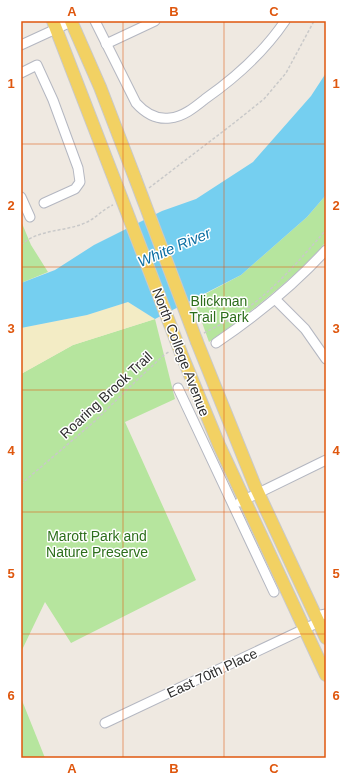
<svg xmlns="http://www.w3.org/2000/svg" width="347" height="779" font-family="Arial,sans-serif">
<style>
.green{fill:#b6e59e}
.sand{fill:#f3ecc5}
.water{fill:#75cff0}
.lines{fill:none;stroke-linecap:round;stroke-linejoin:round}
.minor-casing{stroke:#b4b7c1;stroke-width:11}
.major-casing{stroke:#c9c9c9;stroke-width:14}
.path{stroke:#c9c9c9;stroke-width:1.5;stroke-dasharray:3 2;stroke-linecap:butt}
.minor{stroke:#fff;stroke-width:9}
.major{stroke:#f2d163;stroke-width:12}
.major-bridge-casing{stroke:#c9c9c9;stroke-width:14;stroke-linecap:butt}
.major-bridge{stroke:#f2d163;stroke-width:12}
.grid{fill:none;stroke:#df570e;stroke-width:1;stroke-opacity:0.55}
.labels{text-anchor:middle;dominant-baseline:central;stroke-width:3;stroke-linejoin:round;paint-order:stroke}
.park-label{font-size:14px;fill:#2c6e1b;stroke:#fff}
.street-label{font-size:14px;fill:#2e2e2e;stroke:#fff}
.water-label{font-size:15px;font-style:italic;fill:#0d6fa3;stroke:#fff}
.neatline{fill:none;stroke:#df570e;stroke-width:1.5}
.grid-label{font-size:13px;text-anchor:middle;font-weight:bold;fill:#df570e}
</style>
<rect width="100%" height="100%" fill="#efe9e1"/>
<g class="green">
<path d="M326,195V242C292,281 250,312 209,342L194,300L241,275L307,217Z"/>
<polygon points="21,221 31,245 48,272 21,283"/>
<polygon points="155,319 175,399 125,422 196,580 71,643 45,602 21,652 21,374 73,345"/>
<polygon points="21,698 45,758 21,758"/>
</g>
<polygon class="sand" points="128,302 155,319 73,345 21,374 21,328 87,315"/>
<polygon class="water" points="326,73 326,195 307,217 241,275 155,319 128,302 87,315 21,328 21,283 55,270 94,245 162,211 196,199 253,162 311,96"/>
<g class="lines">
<defs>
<g id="minor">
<path d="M95,21L136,103C145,113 156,120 170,118C183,117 195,107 205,99C235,78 264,52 285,21"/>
<polyline points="106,44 155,21"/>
<polyline points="21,45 71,22"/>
<polyline points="21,73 37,65 53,100 78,168 80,182 75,189 44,203"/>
<polyline points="21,197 30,217"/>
<polyline points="275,299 305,329 326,359"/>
<path d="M216,343C256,316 293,286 326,250"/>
<polyline points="178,388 274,592"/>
<polyline points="240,502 326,460"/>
<polyline points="316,616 326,614"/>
<polyline points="105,723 319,622"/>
</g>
<g id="major">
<polyline points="53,21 118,189"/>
<polyline points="71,21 100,87 135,178"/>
<polyline points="197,342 255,486 326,638"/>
<polyline points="181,353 219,445 326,675"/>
</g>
</defs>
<use href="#minor" class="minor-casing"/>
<use href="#major" class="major-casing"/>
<g class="path">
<polyline points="149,188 234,123 264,99 286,73 314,21"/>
<path d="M21,245C38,229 64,232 85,223C95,219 103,209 113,205"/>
<path d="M204,333C213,328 222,324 231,319C268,297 298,262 326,230"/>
<polyline points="21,484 95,421 138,379 164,355 170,351"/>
</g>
<use href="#minor" class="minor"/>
<use href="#major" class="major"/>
<defs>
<g id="major-bridge">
<polyline points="135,178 197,342"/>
<polyline points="118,189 181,353"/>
</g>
</defs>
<use href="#major-bridge" class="major-bridge-casing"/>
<use href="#major-bridge" class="major-bridge"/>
</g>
<path class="grid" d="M123,21V758M224,21V758M21,144H326M21,267H326M21,390H326M21,512H326M21,634H326"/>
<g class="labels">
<g class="park-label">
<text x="219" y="301">Blickman<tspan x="219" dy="16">Trail Park</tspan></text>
<text x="97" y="536">Marott Park and<tspan x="97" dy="16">Nature Preserve</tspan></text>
</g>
<g class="street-label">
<text transform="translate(181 352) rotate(69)">North College Avenue</text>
<text transform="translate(106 395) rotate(-43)">Roaring Brook Trail</text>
<text transform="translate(212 673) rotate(-25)">East 70th Place</text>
</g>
<g class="water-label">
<text transform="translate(174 247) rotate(-23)">White River</text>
</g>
</g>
<rect width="347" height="779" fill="none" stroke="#ffffff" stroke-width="44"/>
<rect x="22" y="22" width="303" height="735" class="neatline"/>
<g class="grid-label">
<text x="72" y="16">A</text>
<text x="174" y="16">B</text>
<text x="274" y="16">C</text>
<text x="11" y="88">1</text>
<text x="336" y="88">1</text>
<text x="11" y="210">2</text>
<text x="336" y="210">2</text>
<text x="11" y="333">3</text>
<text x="336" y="333">3</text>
<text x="11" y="455">4</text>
<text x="336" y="455">4</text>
<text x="11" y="578">5</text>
<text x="336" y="578">5</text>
<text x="11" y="700">6</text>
<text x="336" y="700">6</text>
<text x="72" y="773">A</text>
<text x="174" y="773">B</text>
<text x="274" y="773">C</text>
</g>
</svg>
